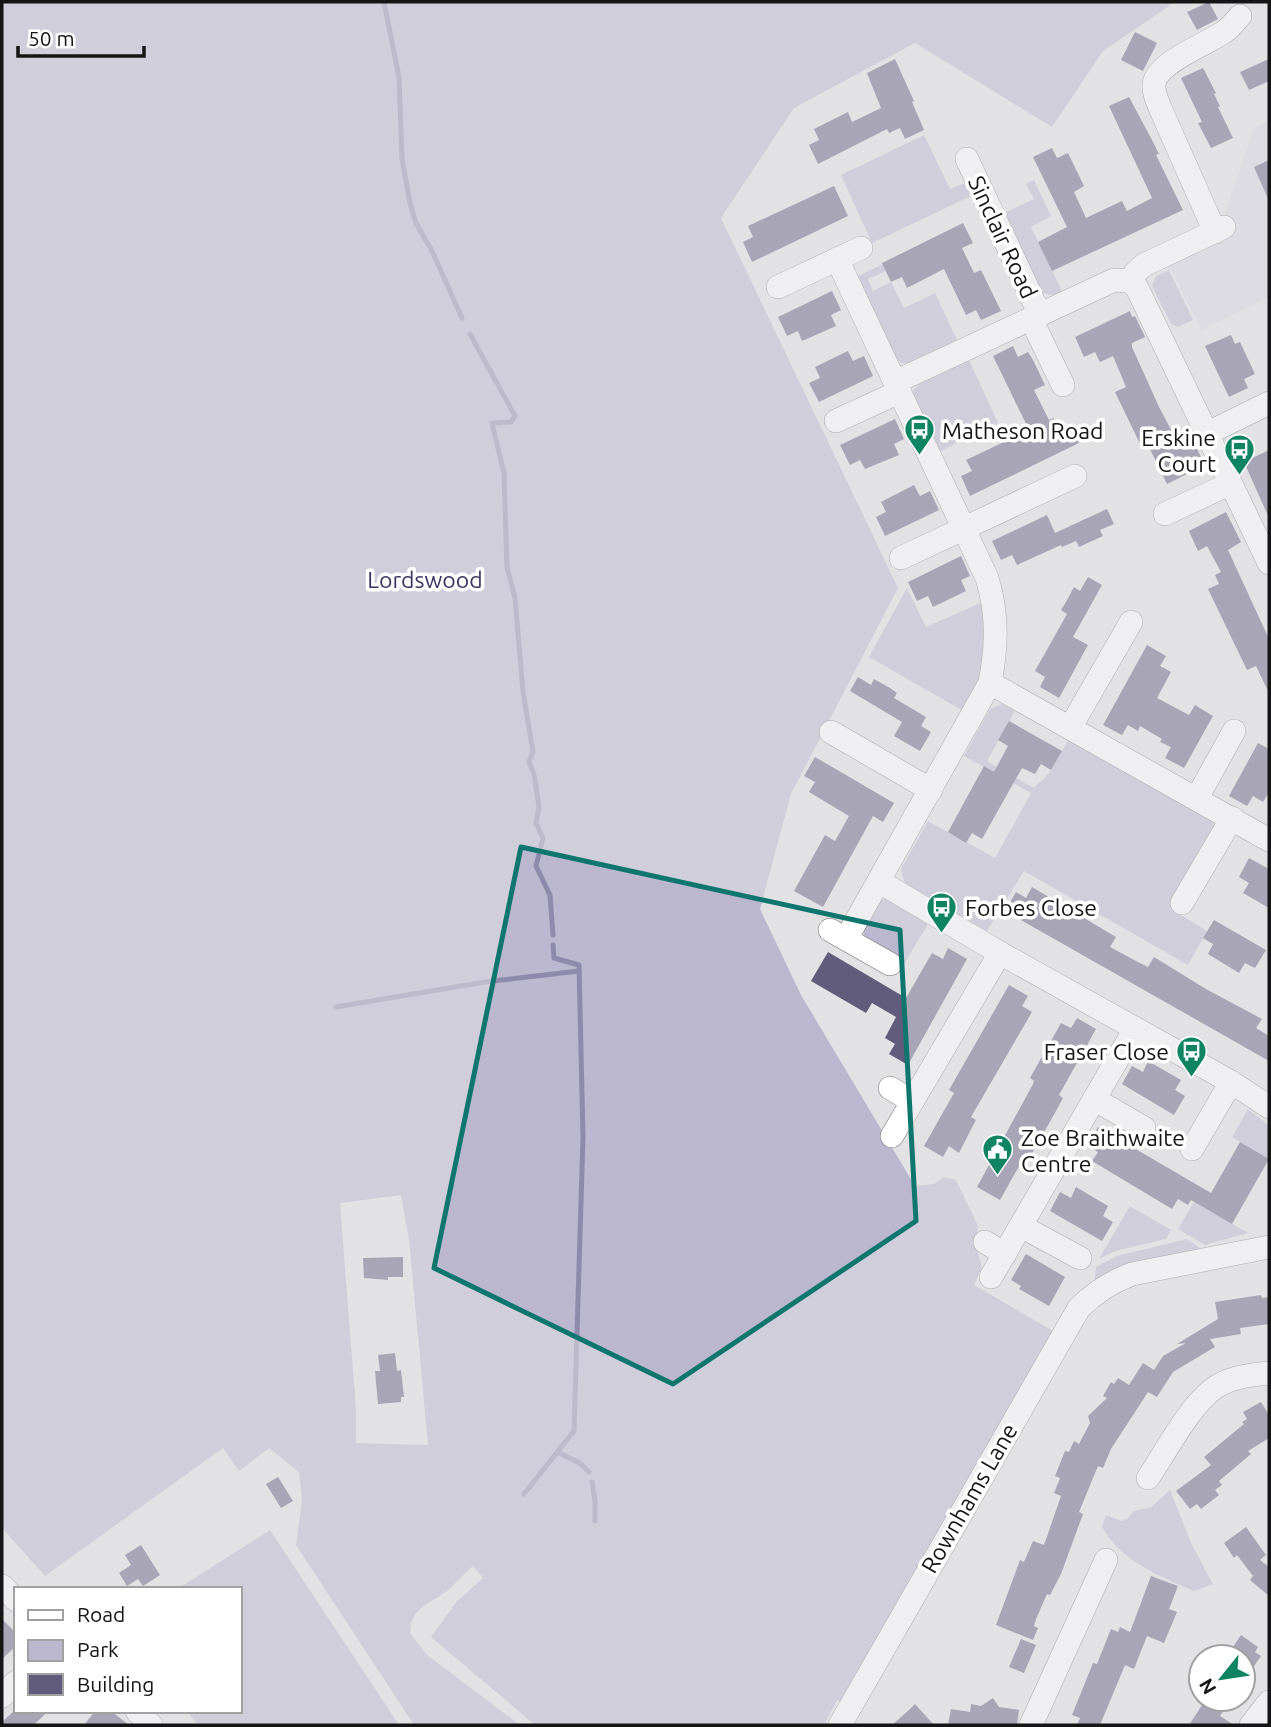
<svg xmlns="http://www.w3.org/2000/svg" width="1271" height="1727" font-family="Ubuntu,sans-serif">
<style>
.built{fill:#d7d6e0}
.green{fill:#bab7cf;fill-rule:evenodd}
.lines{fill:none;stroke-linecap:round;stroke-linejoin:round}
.stream{stroke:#8e8aac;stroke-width:5}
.building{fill:#615c7c}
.minor-casing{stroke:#6d6c6f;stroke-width:24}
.minor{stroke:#fff;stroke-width:23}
.marked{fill:none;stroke:#0f766e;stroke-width:5;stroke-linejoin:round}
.labels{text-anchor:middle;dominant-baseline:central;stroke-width:7;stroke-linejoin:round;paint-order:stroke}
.street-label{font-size:23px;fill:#151516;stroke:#fff}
.poi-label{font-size:23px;fill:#151516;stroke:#fff;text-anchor:start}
.park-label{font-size:23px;fill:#3e3463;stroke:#fff}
</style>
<rect width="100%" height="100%" fill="#e2e2e5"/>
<polygon class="built" points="1269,121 1269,297 1201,330 1169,266 1224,216 1254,128"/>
<g class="green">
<path d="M2,2H1172L1168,7L1103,51L1052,127L915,43L794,108L721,218L898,588L791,794L760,909L801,995L915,1186L934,1184L944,1177L956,1180L978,1226L975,1243L982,1267L974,1285L1053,1331L844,1704L837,1700L824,1725H535L431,1637L457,1601L483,1578L473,1566C463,1575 454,1586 444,1593C426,1606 412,1607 410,1633L427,1655L520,1725H414L296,1545L302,1500L299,1472L269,1448L239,1471L223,1448L45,1576L2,1528ZM401,1195L409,1239L428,1445L356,1443V1409L340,1203Z"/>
<polygon points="924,135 950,189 965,183 971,196 872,243 841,175"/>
<path d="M1034,180L1051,216L1031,227L1063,293C1054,297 1048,295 1040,291L1004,213L1034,199L1026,184Z"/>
<polygon points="883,264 886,271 868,279 873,291 891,282 904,308 935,293 957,340 907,363 902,363 896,359 858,276"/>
<polygon points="1169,270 1193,320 1178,327 1171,324 1152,286 1156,276"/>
<polygon points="969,360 998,423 938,452 912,396 914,389 920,384"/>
<polygon points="907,588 926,627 985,601 987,656 976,690 965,712 869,657"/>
<polygon points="1004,703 1016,709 987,761 1034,788 1050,772 1070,737 1216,820 1218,829 1171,909 1207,931 1188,965 1024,871 987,931 905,885 901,869 928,821 995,858 1031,793 964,756 990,709"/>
<path d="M891,898L931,919L904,964C880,950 852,945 869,914C875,903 879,899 891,898Z"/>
<polygon points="1248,1109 1269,1126 1269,1159 1232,1137"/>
<polygon points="1194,1202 1248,1233 1205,1245 1178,1229"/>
<polygon points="1130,1206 1171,1230 1166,1239 1115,1251 1099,1259"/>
<polygon points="1187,1239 1203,1250 1094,1285 1096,1267 1117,1256"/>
<path d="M1170,1490L1192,1545L1213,1584L1194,1591C1159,1576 1122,1562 1102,1527L1106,1515L1122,1521L1128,1518L1134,1511L1151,1507Z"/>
<polygon points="270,1530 399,1725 198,1725 187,1711 240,1711 240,1589 177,1589"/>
</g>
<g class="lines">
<g class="stream">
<polyline points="384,2 399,77 402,159 410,203 416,223 432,251 462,318"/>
<polyline points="470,334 515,416 511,422 492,423 504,473 507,567 515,598 523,692 533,752 529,762 534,774 539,807 536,823 543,838 536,866 550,895 553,935"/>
<polyline points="336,1007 485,982 579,971"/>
<polyline points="558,1452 581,1464 589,1472"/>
<polyline points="592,1482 595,1501 595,1521"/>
<polyline points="524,1494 574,1431 583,1137 579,965 554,958 553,945"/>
</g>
</g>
<g class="building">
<polygon points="1209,2 1218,19 1197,30 1187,12"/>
<polygon points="1135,32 1157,43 1143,71 1121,60"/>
<polygon points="895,59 914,101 912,102 924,130 905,139 900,128 889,133 887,129 818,164 809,145 819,140 814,129 848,112 852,122 881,108 867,73"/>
<polygon points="1269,59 1269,81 1249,90 1240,72"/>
<polygon points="1203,68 1216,93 1214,94 1220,106 1218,107 1233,138 1211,148 1198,123 1202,122 1181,78"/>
<polygon points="1129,97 1152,140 1159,154 1156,155 1183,210 1052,271 1038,242 1067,227 1033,157 1052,148 1057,158 1068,153 1084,186 1074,192 1086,218 1122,201 1127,211 1152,198 1109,106"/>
<polygon points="1269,160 1269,201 1254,167"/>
<polygon points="834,186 848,216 752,262 743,242 753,237 748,226"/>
<polygon points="963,223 973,243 962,248 974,273 981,270 1001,311 981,320 976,310 966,315 944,269 907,288 902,277 891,282 882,263"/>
<polygon points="832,291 841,310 831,315 836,326 802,341 798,331 787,336 778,317"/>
<polygon points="1130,311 1132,317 1135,316 1145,337 1132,343 1132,347 1159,407 1177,441 1190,435 1205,465 1167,484 1147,443 1141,446 1115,392 1126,387 1113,356 1100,362 1095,352 1084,357 1075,337"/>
<polygon points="1231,335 1235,344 1240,342 1255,374 1244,379 1248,388 1229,397 1205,346"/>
<polygon points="1013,346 1018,357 1028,352 1033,360 1045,385 1034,390 1049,420 1054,418 1059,429 1070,424 1079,443 970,496 961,476 972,471 966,460 1029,430 993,356"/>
<polygon points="848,351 853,361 864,356 873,376 819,402 809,383 820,378 815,367"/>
<polygon points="895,419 904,439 894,444 899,455 865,469 860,460 850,465 840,445"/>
<polygon points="1269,450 1269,518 1244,462"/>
<polygon points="914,485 920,496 930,491 939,510 885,536 876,517 886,512 881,502"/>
<polygon points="1107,509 1114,524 1100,530 1103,536 1079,547 1076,541 1062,547 1061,545 1017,565 1012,555 1001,560 992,541 1047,515 1055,533"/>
<polygon points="1226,512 1241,542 1228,550 1269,639 1269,693 1256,666 1247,670 1208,589 1219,584 1215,575 1221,572 1207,546 1198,551 1189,531"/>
<polygon points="961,556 970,576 961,580 966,591 933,607 928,596 917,601 908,582"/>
<polygon points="1088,577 1102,585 1073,637 1088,645 1059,698 1040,687 1045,677 1035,671 1067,614 1061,610 1066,602 1074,587 1080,591"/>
<polygon points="1147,645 1166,656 1160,666 1171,672 1157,698 1189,715 1195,705 1213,716 1184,768 1165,758 1171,747 1160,742 1162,739 1140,726 1138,731 1128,725 1122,735 1103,725"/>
<polygon points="858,677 871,685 874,679 890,688 897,693 894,698 926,717 921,726 931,732 920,751 894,736 902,722 850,691"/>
<polygon points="1009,721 1062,751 1051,770 1041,764 1035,774 1022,768 982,839 972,833 966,843 948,832 984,766 994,772 1008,746 998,740"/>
<polygon points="1258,743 1269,749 1269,792 1263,802 1253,796 1247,806 1229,796"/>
<polygon points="815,757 894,803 883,822 873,816 823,907 794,891 825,835 835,841 849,816 809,792 815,782 804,776"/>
<polygon points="1249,858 1269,869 1269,908 1243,893 1249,883 1239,877"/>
<polygon points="1032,887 1116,937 1110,947 1138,962 1148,967 1154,957 1206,989 1262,1019 1256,1028 1269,1036 1269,1061 1005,911 1016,892 1026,898"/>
<polygon points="1214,920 1266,950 1255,968 1245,963 1239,973 1208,954 1213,944 1203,938"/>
<polygon points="948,948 967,959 908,1065 889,1054 895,1044 885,1038 896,1017 872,1003 866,1013 811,981 828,952 906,998 932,953 943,959"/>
<polygon points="1009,985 1028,996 1022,1006 1032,1012 971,1117 976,1120 959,1153 949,1146 943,1157 924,1146 954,1093 949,1090"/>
<polygon points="1077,1018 1096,1029 1059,1095 1063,1098 1056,1111 1026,1164 1022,1161 1000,1200 977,1187 1033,1084 1034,1081 1030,1078 1061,1023 1071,1028"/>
<polygon points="1148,1061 1181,1080 1175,1090 1185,1096 1174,1115 1122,1084 1132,1066 1143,1072"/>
<polygon points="1098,1127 1211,1193 1240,1142 1269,1159 1232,1224 1191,1200 1188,1205 1178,1199 1172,1209 1092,1161 1098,1152 1087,1146"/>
<polygon points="1076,1187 1108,1206 1103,1216 1113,1222 1102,1241 1050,1211 1060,1192 1071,1198"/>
<polygon points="1026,1254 1065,1277 1049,1306 1019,1289 1021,1286 1011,1280"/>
<polygon points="403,1257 403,1277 388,1277 388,1280 364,1278 363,1258"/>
<polygon points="1261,1295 1262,1298 1269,1297 1269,1324 1240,1328 1241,1334 1210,1339 1215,1347 1173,1372 1157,1397 1148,1392 1111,1449 1103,1468 1098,1466 1079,1512 1083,1514 1061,1574 1050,1595 1047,1594 1036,1619 1034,1626 1038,1628 1033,1640 996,1625 1020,1560 1024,1562 1033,1541 1044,1545 1061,1496 1054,1493 1060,1478 1055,1476 1065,1451 1069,1452 1074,1441 1079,1444 1090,1423 1088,1416 1107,1398 1103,1396 1111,1382 1114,1384 1118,1378 1129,1385 1143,1363 1154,1370 1163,1356 1186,1343 1177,1344 1218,1319 1215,1302"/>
<polygon points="395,1353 397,1371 401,1370 404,1397 401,1397 401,1402 378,1404 375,1371 380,1371 378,1355"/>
<polygon points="1261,1402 1269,1415 1269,1438 1248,1451 1251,1454 1219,1481 1222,1485 1215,1490 1219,1495 1201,1509 1197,1504 1190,1509 1176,1491 1211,1465 1204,1457 1244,1424 1242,1422 1247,1419 1243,1412"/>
<polygon points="278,1477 293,1501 281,1508 266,1484"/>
<polygon points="1246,1527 1266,1555 1260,1560 1269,1567 1269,1596 1250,1580 1253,1576 1237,1555 1234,1558 1224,1543"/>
<polygon points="141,1545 160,1575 143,1586 138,1579 127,1586 119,1573 131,1565 125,1555"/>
<polygon points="1151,1576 1178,1586 1169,1609 1177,1612 1164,1643 1147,1636 1134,1669 1125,1665 1100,1725 1077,1725 1080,1718 1072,1715 1093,1663 1097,1664 1111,1629 1118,1632 1120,1627 1130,1632"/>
<polygon points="2,1619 16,1633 16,1646 2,1659"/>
<polygon points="1241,1635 1258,1647 1255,1652 1261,1656 1243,1682 1243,1657 1226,1657"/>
<polygon points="1021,1639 1036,1645 1024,1673 1009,1667"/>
<polygon points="993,1698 999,1707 1019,1710 1017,1725 948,1725 951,1709 970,1712 971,1704 981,1706"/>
<polygon points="1206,1699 1231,1699 1220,1716 1234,1725 1189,1725"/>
<polygon points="915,1704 934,1725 892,1725 910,1709"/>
<polygon points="14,1711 48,1711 34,1725 2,1725 2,1722"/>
<polygon points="95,1711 111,1711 129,1725 84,1725"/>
</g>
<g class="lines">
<defs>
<g id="minor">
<polyline points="967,159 1040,315"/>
<path d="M1215,232L1161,110C1158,102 1153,93 1154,84C1157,62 1207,44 1224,32C1230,28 1235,22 1240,16"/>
<path d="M837,259L987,578C998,614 997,646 990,683L846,939"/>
<polyline points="1130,281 1137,288 1269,563"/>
<polyline points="1130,281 1136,272 1144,265 1224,227"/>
<polyline points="778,287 861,248"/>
<polyline points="1031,319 1063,385"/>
<polyline points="895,382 1114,280 1130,281"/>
<polyline points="836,421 899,392"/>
<polyline points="1206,434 1269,403"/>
<polyline points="1165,514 1229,484"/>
<polyline points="901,558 1075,476"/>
<polyline points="990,683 1269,840"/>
<polyline points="1070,728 1131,622"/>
<polyline points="831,732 931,790"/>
<polyline points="1197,798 1234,731"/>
<polyline points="880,882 1000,953 1231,1082 1269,1107"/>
<polyline points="1182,903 1232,818"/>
<polyline points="830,930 890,964"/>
<polyline points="890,1088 912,1101"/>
<polyline points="1094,1099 1144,1128"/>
<polyline points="892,1136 1000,953"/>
<polyline points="1192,1149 1231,1082"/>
<polyline points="1021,1226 1080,1258"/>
<polyline points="985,1242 1005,1254"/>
<polyline points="991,1277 1135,1029"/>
<path d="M1148,1478C1166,1452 1193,1398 1221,1384C1236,1376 1253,1375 1269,1373"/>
<polyline points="2,1586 16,1600"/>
<polyline points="2,1696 16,1682"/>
<polyline points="137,1711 151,1725"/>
<path d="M840,1725L1079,1308C1095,1292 1111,1282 1132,1274L1269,1247"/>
<polyline points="1031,1725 1106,1560"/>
<polyline points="1251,1725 1269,1702"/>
</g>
</defs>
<use href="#minor" class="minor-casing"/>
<use href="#minor" class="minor"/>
</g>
<path d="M0 0H1271V1727H0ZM521,847L900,930L916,1221L673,1384L434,1268Z" fill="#e2e2e5" fill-opacity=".55" fill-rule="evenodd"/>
<path class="marked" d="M521,847L900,930L916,1221L673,1384L434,1268Z"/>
<defs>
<symbol id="bus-pin" viewBox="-11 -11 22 30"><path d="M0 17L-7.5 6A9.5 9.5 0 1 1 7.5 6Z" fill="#0f8463" stroke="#fff"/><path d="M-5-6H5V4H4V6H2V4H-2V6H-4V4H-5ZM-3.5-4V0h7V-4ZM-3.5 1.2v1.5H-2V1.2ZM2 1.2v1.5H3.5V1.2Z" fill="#fff"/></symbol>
<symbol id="civic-pin" viewBox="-11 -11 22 30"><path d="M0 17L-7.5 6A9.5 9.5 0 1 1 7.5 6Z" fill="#0f8463" stroke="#fff"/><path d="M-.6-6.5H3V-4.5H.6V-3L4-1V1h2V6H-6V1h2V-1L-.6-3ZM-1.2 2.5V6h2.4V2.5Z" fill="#fff"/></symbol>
</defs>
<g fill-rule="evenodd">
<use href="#bus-pin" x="902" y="412" width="35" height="47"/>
<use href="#bus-pin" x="1222" y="432" width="35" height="47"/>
<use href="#bus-pin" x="924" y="890" width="35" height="47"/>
<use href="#bus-pin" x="1174" y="1034" width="35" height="47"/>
<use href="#civic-pin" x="980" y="1132" width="35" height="47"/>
</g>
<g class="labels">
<g class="street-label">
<text transform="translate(1003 237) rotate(65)">Sinclair Road</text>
<text transform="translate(969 1498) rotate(-60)">Rownhams Lane</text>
</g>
<g class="poi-label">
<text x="942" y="430">Matheson Road</text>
<text x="1216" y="437" text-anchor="end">Erskine<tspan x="1216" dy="26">Court</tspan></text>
<text x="965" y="907">Forbes Close</text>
<text x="1169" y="1051" text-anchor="end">Fraser Close</text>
<text x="1021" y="1137">Zoe Braithwaite<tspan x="1021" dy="26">Centre</tspan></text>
</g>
<g class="park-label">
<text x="425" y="579">Lordswood</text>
</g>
</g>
<rect width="1271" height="1727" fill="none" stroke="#151516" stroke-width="7"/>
<rect x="14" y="1587" width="228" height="126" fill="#ffffff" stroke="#a1a1a2" stroke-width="2"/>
<rect x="28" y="1610" width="35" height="10" fill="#ffffff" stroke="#a1a1a2" stroke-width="2"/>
<text x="77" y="1622" font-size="21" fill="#151516">Road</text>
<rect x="28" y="1640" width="35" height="21" fill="#bab7cf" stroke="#a1a1a2" stroke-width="2"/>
<text x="77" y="1657" font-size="21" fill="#151516">Park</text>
<rect x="28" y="1674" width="35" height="21" fill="#615c7c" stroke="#a1a1a2" stroke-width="2"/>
<text x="77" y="1692" font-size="21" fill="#151516">Building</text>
<g transform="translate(1222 1678) rotate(240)"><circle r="33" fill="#ffffff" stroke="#a1a1a2" stroke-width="2"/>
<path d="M0-5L12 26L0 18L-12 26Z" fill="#0f8463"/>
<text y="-10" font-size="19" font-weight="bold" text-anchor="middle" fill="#151516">N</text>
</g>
<path d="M18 46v10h126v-10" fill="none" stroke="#151516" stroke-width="3.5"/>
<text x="28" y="46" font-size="21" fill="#151516" stroke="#ffffff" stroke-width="5" paint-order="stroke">50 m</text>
</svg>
